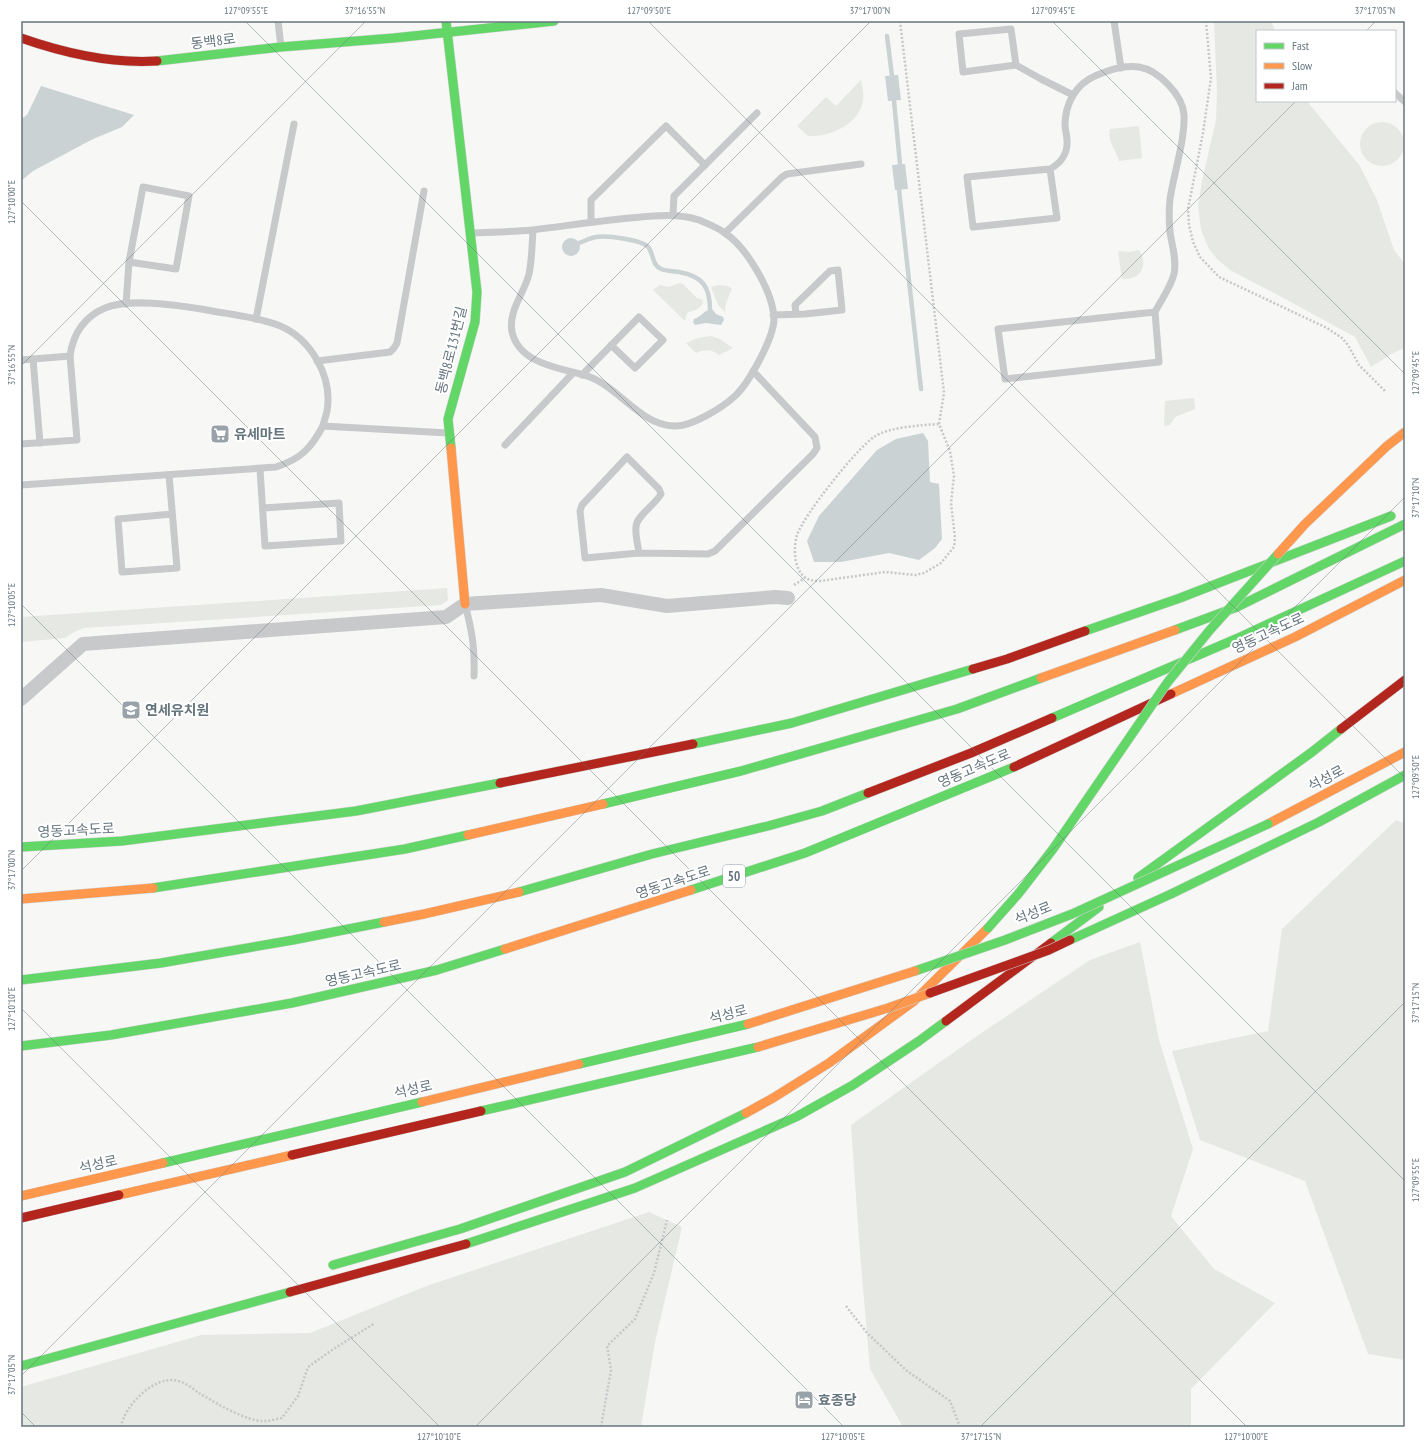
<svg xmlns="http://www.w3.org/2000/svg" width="1426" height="1448" font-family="'PT Sans Narrow','Noto Sans KR',sans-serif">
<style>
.green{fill:#e6e8e4}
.water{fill:#cad2d4}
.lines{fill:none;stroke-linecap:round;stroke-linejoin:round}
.stream{stroke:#cad2d4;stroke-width:4.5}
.fast-casing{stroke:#d3d4d4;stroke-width:10}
.slow-casing{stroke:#d3d4d4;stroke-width:10}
.jam-casing{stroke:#d3d4d4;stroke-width:10}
.path{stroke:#c6c7c8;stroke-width:2.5;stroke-dasharray:2 2;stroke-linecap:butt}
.lane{stroke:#c8c9ca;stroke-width:7}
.street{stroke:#c8c9ca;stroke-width:14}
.fast{stroke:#63d668;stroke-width:9}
.slow{stroke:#ff974d;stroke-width:9}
.jam{stroke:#b3261e;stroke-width:9}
.fast-bridge-casing{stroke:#d3d4d4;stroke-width:10;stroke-linecap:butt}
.slow-bridge-casing{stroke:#d3d4d4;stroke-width:10;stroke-linecap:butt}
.jam-bridge-casing{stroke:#d3d4d4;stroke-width:10;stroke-linecap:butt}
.fast-bridge{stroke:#63d668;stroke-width:9}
.slow-bridge{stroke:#ff974d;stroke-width:9}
.jam-bridge{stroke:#b3261e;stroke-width:9}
.ticks{fill:none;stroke:#65757e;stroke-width:1;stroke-opacity:0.45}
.labels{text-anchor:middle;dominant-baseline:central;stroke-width:4;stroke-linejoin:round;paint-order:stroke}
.shield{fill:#fff;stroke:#939ea5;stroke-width:1}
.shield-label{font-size:13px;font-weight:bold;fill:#65757e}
.street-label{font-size:14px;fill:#65757e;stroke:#fff}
.poi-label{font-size:14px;font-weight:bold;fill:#65757e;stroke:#fff;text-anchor:start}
.neatline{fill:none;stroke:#65757e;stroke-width:1.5}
.ticks-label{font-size:10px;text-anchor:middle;fill:#65757e}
</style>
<rect width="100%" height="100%" fill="#f7f7f6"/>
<g class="green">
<polygon points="1214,21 1271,21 1275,31 1257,31 1257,101 1307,101 1360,166 1377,200 1394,250 1405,264 1405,348 1395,352 1371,367 1355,337 1276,294 1230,270 1218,260 1209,249 1201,230 1198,206 1202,181 1216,120 1217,91"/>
<path d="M861,80C862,86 864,93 863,99C861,124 830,137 808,136L797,126L826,97L836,106Z"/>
<circle cx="1382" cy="144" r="22"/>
<path d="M1139,126L1142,158L1119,161C1116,149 1107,142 1110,129Z"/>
<path d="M1139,250C1149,266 1141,280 1122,279L1118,251L1129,252Z"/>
<path d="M680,283L683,284L697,298L703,300C703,309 694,310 687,313L685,321L653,290L660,285L668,287Z"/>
<polygon points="718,285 728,286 732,289 726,303 725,312 718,305 711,287"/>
<path d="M711,336L720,339L733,348L719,355C712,349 705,349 696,353L686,343L698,338Z"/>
<polygon points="1194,398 1195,409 1175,417 1170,425 1164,426 1165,401"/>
<polygon points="447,588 448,600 441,605 84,628 74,632 65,638 21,642 21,617"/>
<polygon points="1396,820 1405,824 1405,1360 1368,1354 1305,1181 1200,1140 1172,1051 1268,1031 1282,929"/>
<polygon points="1140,942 1159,1040 1193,1149 1171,1216 1214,1269 1275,1303 1191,1389 1191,1427 903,1427 870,1369 860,1253 851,1125 977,1036 1090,960"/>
<polygon points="649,1212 682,1227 655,1342 641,1427 21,1427 21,1387 201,1335 310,1333 429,1285"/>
</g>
<g class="water">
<polygon points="898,75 901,100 888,101 885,76"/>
<polygon points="41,86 134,115 122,127 93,139 33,171 21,181 21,119 27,115"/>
<polygon points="905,164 908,189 895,190 892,165"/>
<circle cx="571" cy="247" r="9"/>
<path d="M712,309L716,314L723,317L724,320L721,325L706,323L695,325L693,322L694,319C701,317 704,310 712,309Z"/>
<polygon points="923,433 928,441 930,482 939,484 942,539 935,548 919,560 889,553 841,562 814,562 807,541 819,516 877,450 896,439"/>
</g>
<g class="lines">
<g class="stream">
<polyline points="887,36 892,76"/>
<polyline points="894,101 900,164"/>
<polyline points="899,190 921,389"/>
<path d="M579,243C585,241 590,238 596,237C606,235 644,240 649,248C654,256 652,265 661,269C666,271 673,271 679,272C702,276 710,286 710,310"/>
</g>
<defs>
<g id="fast">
<polyline points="446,21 477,292 475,322 448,419 451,448"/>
<polyline points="157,61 281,47 394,38 554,21"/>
<polyline points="1175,630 1237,607 1405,524"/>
<polyline points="1085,631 1180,598 1391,516"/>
<polyline points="1052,718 1238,638 1405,561"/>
<polyline points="693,744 792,723 973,669"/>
<polyline points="603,804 741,771 957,709 1041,678"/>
<polyline points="21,847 122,841 356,811 500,783"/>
<polyline points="1138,878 1312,752 1341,729"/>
<polyline points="153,888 405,849 468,835"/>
<polyline points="691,890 805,853 1014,767"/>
<polyline points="519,892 652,854 768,826 822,811 868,793"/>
<polyline points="1171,894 1319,822 1405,775"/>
<polyline points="1051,943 1099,907"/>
<polyline points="21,980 161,963 293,940 384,922"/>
<polyline points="21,1046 111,1035 292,1003 437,970 505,949"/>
<polyline points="579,1064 748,1024"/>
<polyline points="481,1111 758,1047"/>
<polyline points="163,1163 422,1102"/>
<polyline points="466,1244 635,1188 796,1117 853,1085 919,1041 946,1021"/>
<polyline points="333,1265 460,1229 625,1172 746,1113"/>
<polyline points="21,1366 290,1292"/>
</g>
<g id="slow">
<polyline points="451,448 465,604"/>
<polyline points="1041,678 1175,630"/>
<polyline points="1171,694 1295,637 1405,580"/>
<polyline points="1268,824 1405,752"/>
<polyline points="468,835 603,804"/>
<polyline points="21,899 153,888"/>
<polyline points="384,922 424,914 519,892"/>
<polyline points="505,949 691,890"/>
<polyline points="422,1102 579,1064"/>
<polyline points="746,1113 773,1098 829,1063 914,1001 988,928"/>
<polyline points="119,1195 292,1155"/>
<polyline points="21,1196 163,1163"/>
</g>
<g id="jam">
<path d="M21,38C64,53 111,64 157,61"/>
<polyline points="973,669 1007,659 1085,631"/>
<polyline points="1341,729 1405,680"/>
<polyline points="1014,767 1171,694"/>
<polyline points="500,783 693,744"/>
<polyline points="868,793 971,753 1052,718"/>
<polyline points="946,1021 1051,943"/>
<polyline points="292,1155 481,1111"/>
<polyline points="21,1218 119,1195"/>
<polyline points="290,1292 466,1244"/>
</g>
</defs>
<use href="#fast" class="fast-casing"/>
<use href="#slow" class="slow-casing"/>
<use href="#jam" class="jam-casing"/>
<g class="path">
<path d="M900,21L944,393L939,424L950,451L954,476L951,503L955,538L954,547L941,563L924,573L915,575L885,572L820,581C809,581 802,578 798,568C794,559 794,545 797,535C804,515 856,449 874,437C888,427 922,425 939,424"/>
<polyline points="1206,21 1211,78 1203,133 1188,209 1189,225 1193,242 1200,257 1219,277 1327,328 1342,338 1348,345 1359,365 1385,391"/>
<polyline points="794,585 805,578"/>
<polyline points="846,1306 867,1333 907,1371 950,1401 960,1427"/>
<path d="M121,1427C124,1406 155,1374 178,1381C185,1382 193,1389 199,1393C214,1402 247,1422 264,1421C270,1421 276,1419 282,1418L298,1396L308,1367L332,1350L375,1323"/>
<polyline points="601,1427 611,1370 607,1346 635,1319 654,1273 667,1220"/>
</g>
<g class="lane">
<polyline points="278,21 281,47"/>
<polyline points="1114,21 1121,68"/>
<polyline points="1016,65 963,72 959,34 1011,29 1016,65 1041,79 1073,95"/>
<polyline points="1395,93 1405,102"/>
<path d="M1050,169L1057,218L973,227L967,177L1050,169C1061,163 1068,153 1067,140C1067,135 1065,130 1065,125C1065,104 1076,84 1095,76C1108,70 1124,65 1139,67C1158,70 1183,95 1184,115C1185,140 1174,173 1170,199C1169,209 1169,221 1170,232C1172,246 1177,260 1174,274C1171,287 1161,300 1155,312L998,329L1005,379L1159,362L1155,312"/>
<polyline points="673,215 674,196 757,113"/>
<polyline points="591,221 591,200 666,126 705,165"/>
<path d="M471,233C491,232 512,232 532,230C565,226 597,221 630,218C653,216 676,213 699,220C708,224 717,227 725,233C747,248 774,293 774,320C773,339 749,383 735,396C722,408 691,427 674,426C641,425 619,388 590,377C564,368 520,366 512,332C508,311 524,294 529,274C532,260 532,244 533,230"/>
<polyline points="725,233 782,177 787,174 861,164"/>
<polyline points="126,304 129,262 143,187 189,196 176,269 129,262"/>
<polyline points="773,315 805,314 842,310 838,270 830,271 795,305 796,314"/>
<polyline points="256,319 294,124"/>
<polyline points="33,359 40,443"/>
<polyline points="21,360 70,356"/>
<polyline points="317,361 390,352 394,348 397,343 424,191"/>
<polyline points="582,375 639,317 663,340 635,368 611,345"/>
<path d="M21,444L77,440L70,356C73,334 84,317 105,308C129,298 176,305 201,309C226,314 254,316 278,325C311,338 333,377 327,411C326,416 324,421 323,426"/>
<polyline points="505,445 573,373"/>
<polyline points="260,469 265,546 341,541 339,503 263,508"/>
<polyline points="169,475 177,568 122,572 118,519 172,514"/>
<path d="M21,485L276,467C301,459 311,448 323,426L448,433"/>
<path d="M639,553C638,545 635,535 636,527C636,516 656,504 661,494L659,489L627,457L582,505L580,511L585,558L639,553L708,554L715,551L813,454L817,448L815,437L753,371"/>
<path d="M465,604C472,631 475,648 474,676"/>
</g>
<polyline class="street" points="21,699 83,644 446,617 465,604 601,595 667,606 775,597 788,598"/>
<use href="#fast" class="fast"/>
<use href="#slow" class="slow"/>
<use href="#jam" class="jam"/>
<defs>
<g id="fast-bridge">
<polyline points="988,928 1019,893 1053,849 1167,683 1209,631 1278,554"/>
<polyline points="1070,940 1171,894"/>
<polyline points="915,971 1005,940 1072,914 1268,824"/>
</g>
<g id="slow-bridge">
<polyline points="1278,554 1305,524 1387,446 1405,432"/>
<polyline points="748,1024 915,971"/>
<polyline points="758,1047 888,1008 930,993"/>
</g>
<polyline id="jam-bridge" points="930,993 1049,950 1070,940"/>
</defs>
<use href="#fast-bridge" class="fast-bridge-casing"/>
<use href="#slow-bridge" class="slow-bridge-casing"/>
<use href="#jam-bridge" class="jam-bridge-casing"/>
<use href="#fast-bridge" class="fast-bridge"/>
<use href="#slow-bridge" class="slow-bridge"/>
<use href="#jam-bridge" class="jam-bridge"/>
</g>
<path class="ticks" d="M245,21L1405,1181M648,21L1405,778M1052,21L1405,374M1366,31L1376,21M21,201L1247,1427M21,366L366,21M21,604L844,1427M21,871L871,21M21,1008L440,1427M21,1376L1296,101M21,1412L36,1427M475,1427L1405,497M980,1427L1405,1002"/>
<defs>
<symbol id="supermarket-square" viewBox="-11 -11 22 22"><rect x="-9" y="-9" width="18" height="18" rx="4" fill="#98a2a8" stroke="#fff"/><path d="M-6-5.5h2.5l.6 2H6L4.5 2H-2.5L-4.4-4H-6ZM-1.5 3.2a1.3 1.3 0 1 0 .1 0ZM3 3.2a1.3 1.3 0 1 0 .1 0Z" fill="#fff"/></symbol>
<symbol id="school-square" viewBox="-11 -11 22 22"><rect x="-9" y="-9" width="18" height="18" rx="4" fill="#98a2a8" stroke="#fff"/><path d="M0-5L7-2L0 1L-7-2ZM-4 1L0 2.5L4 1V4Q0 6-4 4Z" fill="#fff"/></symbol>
<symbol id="hotel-square" viewBox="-11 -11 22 22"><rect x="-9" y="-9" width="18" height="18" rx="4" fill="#98a2a8" stroke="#fff"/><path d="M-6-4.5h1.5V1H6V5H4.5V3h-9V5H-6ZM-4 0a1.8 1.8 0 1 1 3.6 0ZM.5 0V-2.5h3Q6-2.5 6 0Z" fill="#fff"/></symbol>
</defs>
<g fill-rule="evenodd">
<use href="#supermarket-square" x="209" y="423" width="22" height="22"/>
<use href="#school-square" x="120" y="699" width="22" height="22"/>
<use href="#hotel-square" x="793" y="1389" width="22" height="22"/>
</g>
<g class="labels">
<rect class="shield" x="723" y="865" width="22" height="22" rx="3"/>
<g class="shield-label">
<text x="734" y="876">50</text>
</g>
<g class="street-label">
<text transform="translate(213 41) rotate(-7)">동백8로</text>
<text transform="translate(451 350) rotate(-76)">동백8로131번길</text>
<text transform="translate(1268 633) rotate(-25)">영동고속도로</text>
<text transform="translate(974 768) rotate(-23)">영동고속도로</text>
<text transform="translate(1326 778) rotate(-28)">석성로</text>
<text transform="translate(76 830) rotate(-3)">영동고속도로</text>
<text transform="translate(673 882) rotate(-18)">영동고속도로</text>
<text transform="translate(1033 913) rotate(-22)">석성로</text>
<text transform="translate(363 973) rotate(-13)">영동고속도로</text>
<text transform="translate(728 1014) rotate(-14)">석성로</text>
<text transform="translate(413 1089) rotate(-13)">석성로</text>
<text transform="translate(98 1164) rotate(-13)">석성로</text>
</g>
<g class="poi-label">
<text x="234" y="434">유세마트</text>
<text x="145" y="710">연세유치원</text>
<text x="818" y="1400">효종당</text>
</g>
</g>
<rect width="1426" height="1448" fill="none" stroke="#ffffff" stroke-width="44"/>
<rect x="1256" y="30" width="140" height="72" fill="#ffffff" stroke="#c1c8cb"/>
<rect x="1264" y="43" width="20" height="6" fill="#63d668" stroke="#c1c8cb"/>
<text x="1292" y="50" font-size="12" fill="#65757e">Fast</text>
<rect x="1264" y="63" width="20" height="6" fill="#ff974d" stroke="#c1c8cb"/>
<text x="1292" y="70" font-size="12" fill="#65757e">Slow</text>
<rect x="1264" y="83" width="20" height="6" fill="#b3261e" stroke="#c1c8cb"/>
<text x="1292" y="90" font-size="12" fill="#65757e">Jam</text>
<rect x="22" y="22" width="1382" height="1404" class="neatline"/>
<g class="ticks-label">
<text x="246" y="14">127°09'55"E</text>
<text x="365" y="14">37°16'55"N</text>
<text x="649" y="14">127°09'50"E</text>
<text x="870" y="14">37°17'00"N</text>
<text x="1053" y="14">127°09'45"E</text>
<text x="1375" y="14">37°17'05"N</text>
<text transform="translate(11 202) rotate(-90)" y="4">127°10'00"E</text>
<text transform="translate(11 365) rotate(-90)" y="4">37°16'55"N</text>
<text transform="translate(1415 373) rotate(-90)" y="4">127°09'45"E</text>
<text transform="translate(1415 498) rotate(-90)" y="4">37°17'10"N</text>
<text transform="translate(11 605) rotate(-90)" y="4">127°10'05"E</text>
<text transform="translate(1415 777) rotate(-90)" y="4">127°09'50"E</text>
<text transform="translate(11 870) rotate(-90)" y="4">37°17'00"N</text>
<text transform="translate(1415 1003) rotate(-90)" y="4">37°17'15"N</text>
<text transform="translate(11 1009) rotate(-90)" y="4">127°10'10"E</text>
<text transform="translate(1415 1180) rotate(-90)" y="4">127°09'55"E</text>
<text transform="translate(11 1375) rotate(-90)" y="4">37°17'05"N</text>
<text x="439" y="1440">127°10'10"E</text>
<text x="843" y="1440">127°10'05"E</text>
<text x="981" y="1440">37°17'15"N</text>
<text x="1246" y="1440">127°10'00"E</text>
</g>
</svg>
